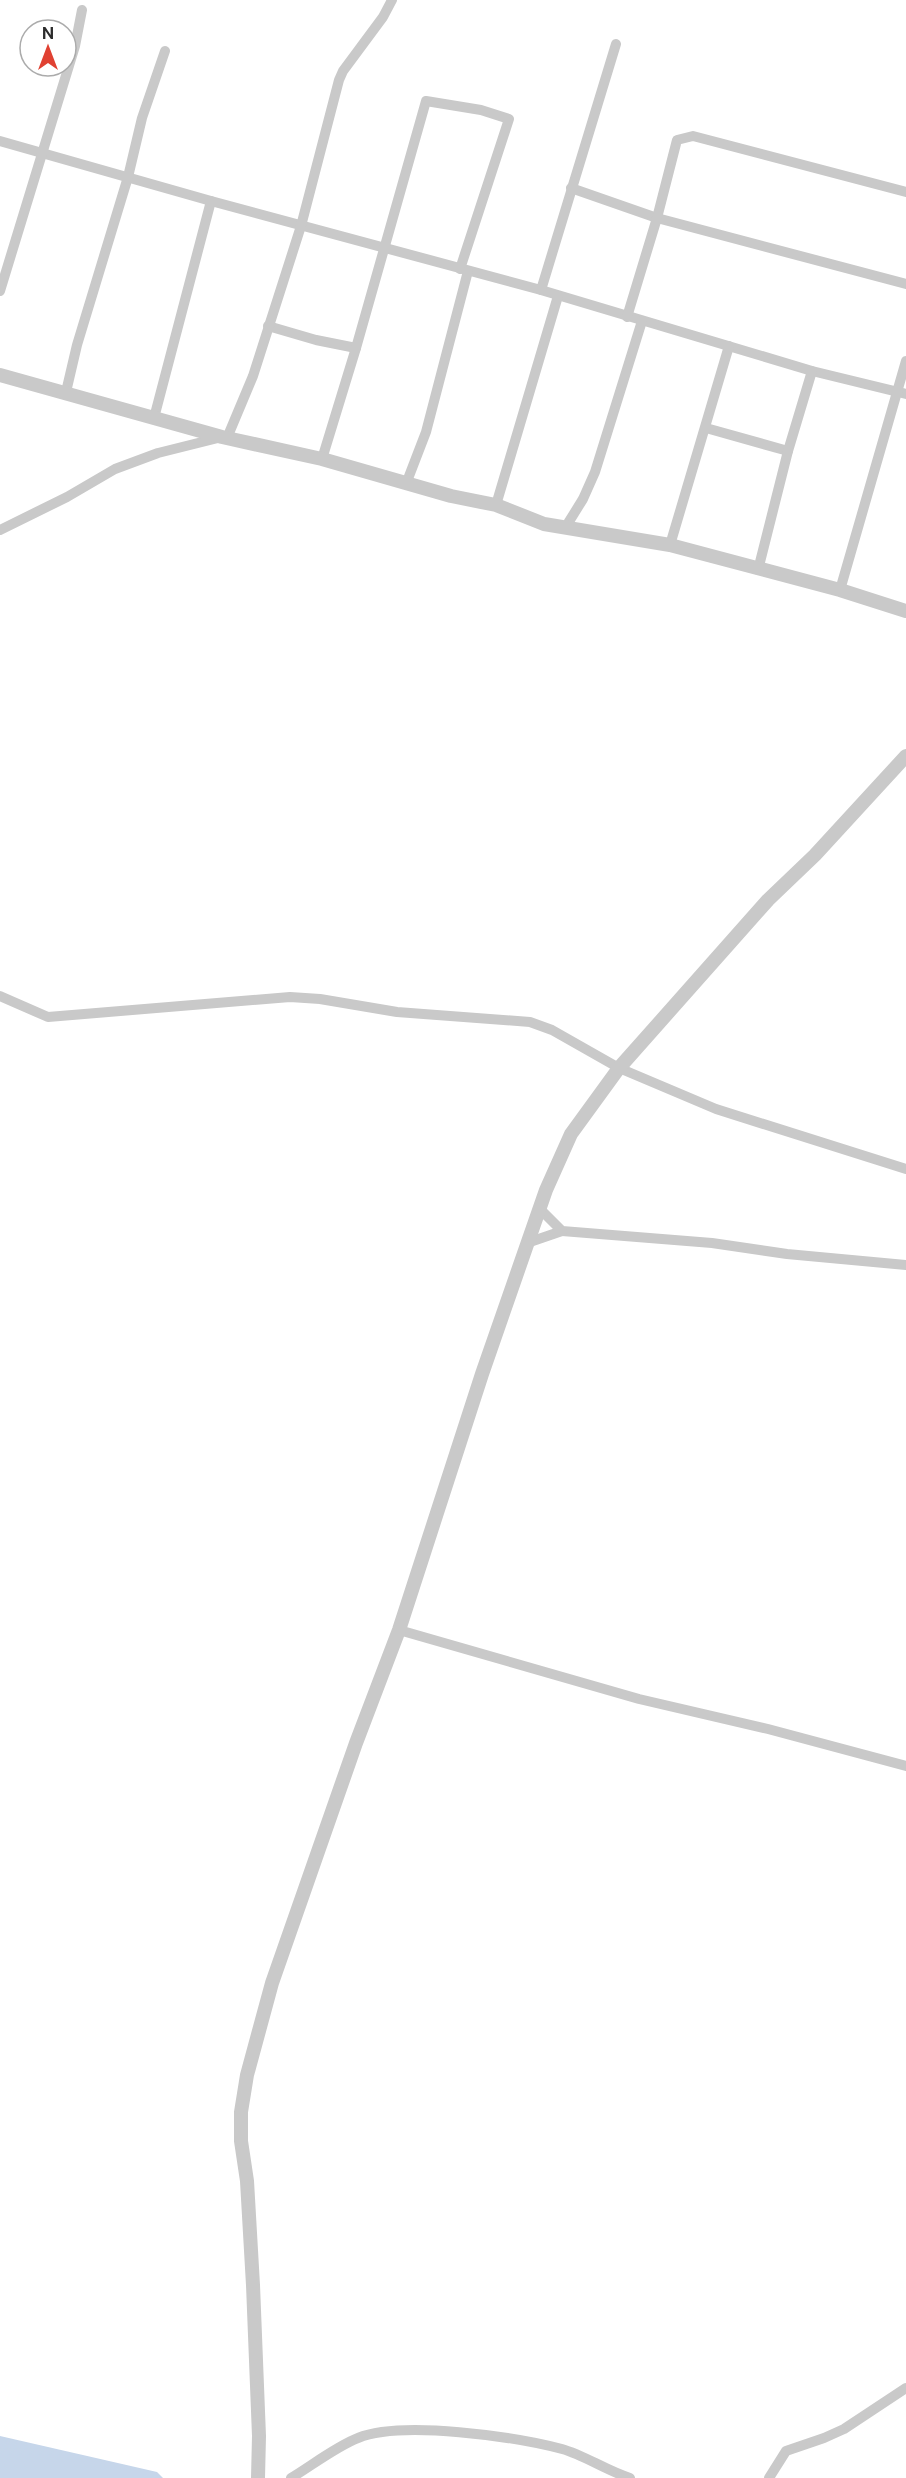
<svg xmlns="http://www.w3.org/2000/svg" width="906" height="2478" font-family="'Public Sans',sans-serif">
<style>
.water{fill:#c6d6ea}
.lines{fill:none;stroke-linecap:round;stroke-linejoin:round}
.minor{stroke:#c9c9c9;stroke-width:10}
.tertiary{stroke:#c9c9c9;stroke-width:14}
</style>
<rect width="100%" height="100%" fill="#fff"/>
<polygon class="water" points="0,2436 157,2472 163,2478 0,2478"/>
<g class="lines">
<g class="minor">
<polyline points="0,141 211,201 541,290 812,371 906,394"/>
<polyline points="571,188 657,218 906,284"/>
<polyline points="541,290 616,44"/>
<polyline points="0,291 75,46 82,10"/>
<polyline points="627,317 657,218 677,140 693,136 906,192"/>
<polyline points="268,326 316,340 356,348"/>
<polyline points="66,392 77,345 128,177 142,118 165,51"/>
<polyline points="154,418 211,201"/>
<polyline points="706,428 788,451"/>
<polyline points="227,438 253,376 301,226 339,80 343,71 383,17 392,0"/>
<polyline points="322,459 356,348 426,101 481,110 509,119 460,269"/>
<polyline points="406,484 426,432 468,271"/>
<polyline points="496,505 558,296"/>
<polyline points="565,528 583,499 595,472 642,321"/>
<polyline points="0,530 67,497 115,469 158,453 222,437"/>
<polyline points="670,545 729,346"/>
<polyline points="758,570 788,451 812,371"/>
<polyline points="840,590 906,361"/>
<polyline points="0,996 48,1017 290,997 320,999 397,1012 530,1022 552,1030 619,1068 716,1109 906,1169"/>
<polyline points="539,1208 562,1231 712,1243 787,1254 906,1265"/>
<polyline points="527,1243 562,1231"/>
<polyline points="399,1630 639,1699 768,1729 906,1766"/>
<path d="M291,2478C311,2466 337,2446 358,2438C402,2420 516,2437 562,2449C584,2455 607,2471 630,2478"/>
<polyline points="769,2478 786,2451 824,2438 844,2429 906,2388"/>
</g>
<g class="tertiary">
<polyline points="0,375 222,437 322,459 451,496 496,505 544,524 670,545 840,590 906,611"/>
<polyline points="258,2478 259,2436 253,2285 247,2181 241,2141 241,2112 247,2075 272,1983 356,1743 399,1630 482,1374 546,1190 571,1134 619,1068 768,900 815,855 906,756"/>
</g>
</g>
<g transform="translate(48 48)"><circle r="28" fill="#ffffff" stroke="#ababab" stroke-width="1.5"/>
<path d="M0-4.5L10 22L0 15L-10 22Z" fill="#e04132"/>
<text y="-9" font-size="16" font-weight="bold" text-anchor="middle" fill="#2c2c2c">N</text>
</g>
</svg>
